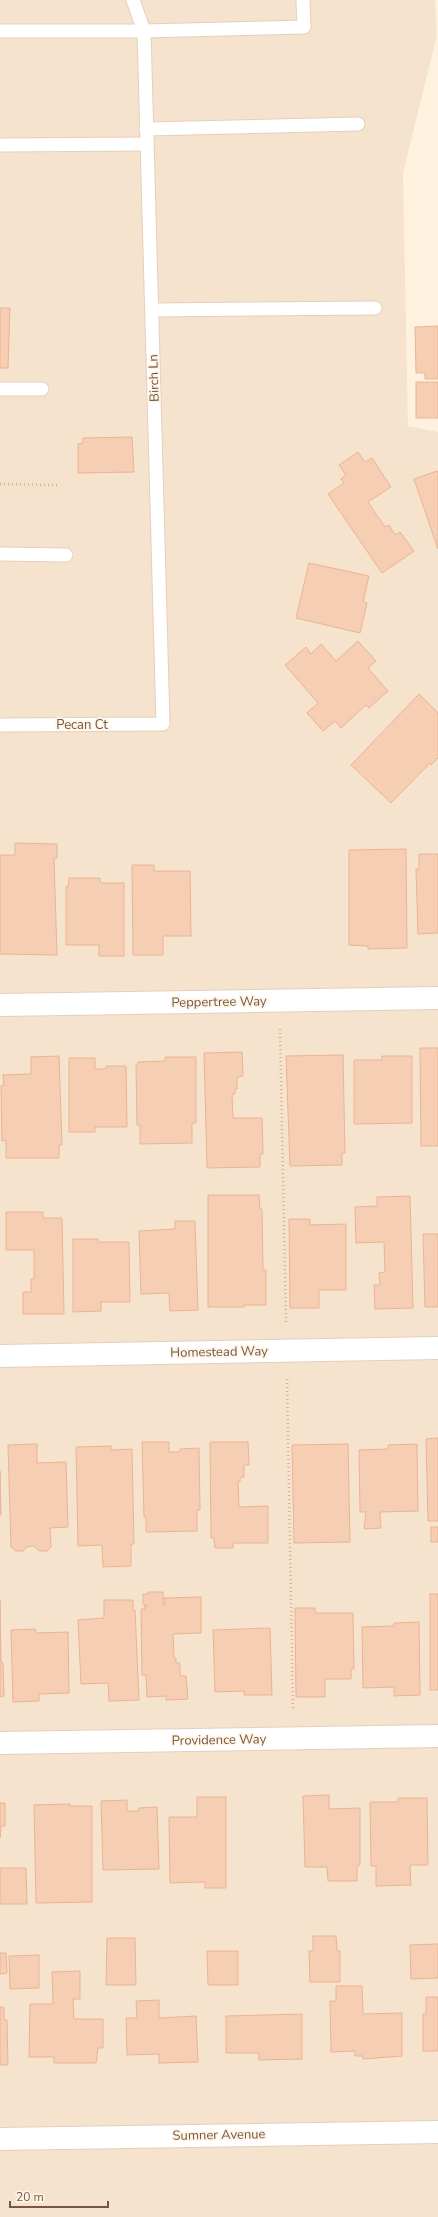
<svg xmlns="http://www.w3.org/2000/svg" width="438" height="2217" font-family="'Nunito Sans',sans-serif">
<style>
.residential{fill:#f6e3cd}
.building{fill:#f6ceb4;stroke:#eab493}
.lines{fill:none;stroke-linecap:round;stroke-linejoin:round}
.lane-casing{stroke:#e5cfbd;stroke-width:15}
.street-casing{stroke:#e5cfbd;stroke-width:24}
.path{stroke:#dab198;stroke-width:2.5;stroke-dasharray:1 3;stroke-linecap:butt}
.lane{stroke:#fff;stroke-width:13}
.street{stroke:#fff;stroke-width:22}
.labels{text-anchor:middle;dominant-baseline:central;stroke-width:3.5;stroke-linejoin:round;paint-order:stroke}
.street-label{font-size:13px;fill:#765645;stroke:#fff6e7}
</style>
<rect width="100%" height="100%" fill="#fef2df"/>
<polygon class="residential" points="0,0 435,0 437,35 403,173 408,426 438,432 438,2217 0,2217"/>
<g class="building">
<polygon points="0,308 10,308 8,368 0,368"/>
<polygon points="438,326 438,379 425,379 425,373 416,373 415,327"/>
<rect x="416" y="382" width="22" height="36"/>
<polygon points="132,437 134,472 78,473 78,444 83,443 83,438"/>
<polygon points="358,452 365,462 372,458 391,487 368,502 385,527 389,525 395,535 400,532 414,551 382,573 328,494 344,483 341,479 346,475 339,465"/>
<polygon points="437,471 438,473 438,549 414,479"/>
<polygon points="309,563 369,576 363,602 367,603 360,633 296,618"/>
<polygon points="358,641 376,661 368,668 388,691 369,708 366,705 341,728 335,721 323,731 307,713 318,703 285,665 306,647 311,654 321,644 336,661"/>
<polygon points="419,694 438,713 438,758 431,765 430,763 391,803 351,765"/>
<polygon points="15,843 57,844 57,858 54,858 57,955 0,954 0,855 15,855"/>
<polygon points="406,849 407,948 368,949 368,946 349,945 349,850"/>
<polygon points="419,854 438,854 438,933 418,934 416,869 419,869"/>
<polygon points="132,865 154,865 154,871 190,871 191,936 163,936 163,955 133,955"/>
<polygon points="69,878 100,878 100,883 124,883 124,956 99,956 99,945 66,945 66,887 68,887"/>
<polygon points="420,1048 438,1048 438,1146 421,1146"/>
<polygon points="242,1052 243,1076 237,1077 237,1089 235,1089 235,1094 232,1094 233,1118 262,1118 263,1154 260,1154 260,1167 207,1168 204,1053"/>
<polygon points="343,1055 345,1153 342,1153 342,1165 290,1166 286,1056"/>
<polygon points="59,1056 62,1145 59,1145 59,1158 6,1158 6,1140 2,1141 1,1086 4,1085 3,1075 31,1074 31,1057"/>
<polygon points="382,1056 412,1056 412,1123 354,1124 354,1060 382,1060"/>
<polygon points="165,1057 196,1057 196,1123 192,1123 192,1143 140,1144 140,1125 137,1125 136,1065 138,1065 138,1062 165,1061"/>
<polygon points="69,1058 95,1058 95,1069 106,1069 106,1066 126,1066 127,1127 95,1127 95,1132 69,1132"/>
<polygon points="208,1195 259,1195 260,1209 262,1209 263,1270 266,1270 266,1305 244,1305 244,1307 208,1307"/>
<polygon points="410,1196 413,1308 375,1309 374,1285 380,1285 379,1273 385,1272 384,1242 356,1243 355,1207 377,1206 377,1197"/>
<polygon points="6,1212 43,1212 43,1218 62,1218 64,1314 23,1314 23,1292 31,1292 31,1279 34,1279 34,1250 6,1250"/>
<polygon points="289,1219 310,1219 310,1225 346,1224 346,1290 319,1290 319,1308 290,1308"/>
<polygon points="175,1221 195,1221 198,1310 170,1311 169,1293 141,1294 139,1231 175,1229"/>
<polygon points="423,1234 438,1234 438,1307 425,1307"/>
<polygon points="73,1239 98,1239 98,1242 129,1242 130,1302 101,1302 101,1311 73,1312"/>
<polygon points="438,1438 438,1521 428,1521 426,1439"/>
<polygon points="142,1442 169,1442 169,1452 180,1452 180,1449 199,1448 200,1510 197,1510 197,1531 146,1532 146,1517 144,1517"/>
<polygon points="210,1442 248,1442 249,1465 244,1465 244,1477 240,1478 240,1482 238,1481 239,1507 268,1506 268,1543 233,1543 233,1548 215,1548 214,1538 211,1538"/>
<polygon points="37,1444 37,1463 66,1462 68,1527 50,1528 51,1547 47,1551 39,1551 34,1546 27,1547 23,1551 16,1551 11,1547 8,1445"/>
<polygon points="348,1444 350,1542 294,1543 292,1445"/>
<polygon points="417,1444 418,1511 380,1512 381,1528 364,1529 366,1512 360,1512 359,1450 388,1449 388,1445"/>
<polygon points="111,1446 111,1450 132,1449 134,1544 131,1544 131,1566 103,1567 102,1545 78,1546 76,1447"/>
<polygon points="0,1471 1,1515 0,1515"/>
<rect x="431" y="1527" width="7" height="15"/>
<polygon points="148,1592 163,1592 163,1605 165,1605 164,1598 201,1597 201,1633 173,1634 174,1658 176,1658 176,1663 180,1663 180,1676 186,1676 188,1699 166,1700 166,1696 147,1697 146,1675 142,1675 141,1609 145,1609 144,1606 148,1606 143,1604 143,1594 148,1594"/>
<rect x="430" y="1594" width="8" height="96"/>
<polygon points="0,1600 1,1662 3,1663 4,1696 0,1697"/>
<polygon points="104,1600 133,1600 133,1610 135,1610 139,1700 109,1701 108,1683 81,1684 78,1620 104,1618"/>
<polygon points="295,1608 315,1608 315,1613 353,1613 354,1669 351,1669 351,1679 325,1679 325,1697 296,1697"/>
<polygon points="419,1622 420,1695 394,1696 394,1687 363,1688 362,1627 394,1626 394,1623"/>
<polygon points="270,1628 272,1695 244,1695 244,1691 215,1692 213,1630"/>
<polygon points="35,1629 36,1633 68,1632 69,1693 39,1694 39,1701 13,1702 11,1630"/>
<polygon points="329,1795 329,1809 360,1808 360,1865 357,1866 357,1881 328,1881 327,1867 305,1867 303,1796"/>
<polygon points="197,1797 226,1797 226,1888 205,1888 205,1882 170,1883 169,1817 197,1817"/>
<polygon points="398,1798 427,1798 428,1865 410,1865 411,1885 376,1886 376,1866 371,1866 370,1802 398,1802"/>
<polygon points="127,1800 127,1811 139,1811 139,1808 157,1807 159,1869 103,1870 101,1801"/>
<polygon points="0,1803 5,1803 5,1826 1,1826 0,1838"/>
<polygon points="70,1804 70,1806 92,1806 92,1902 36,1903 34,1805"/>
<polygon points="0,1868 26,1868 27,1904 0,1904"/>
<polygon points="313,1936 336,1936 337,1951 340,1951 340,1982 310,1982 309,1951 313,1951"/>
<polygon points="107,1938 135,1938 136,1985 106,1985"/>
<polygon points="438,1944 438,1978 411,1979 410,1945"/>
<polygon points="207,1951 238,1951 238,1985 208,1985"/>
<polygon points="0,1953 6,1953 7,1973 0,1974"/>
<polygon points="39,1955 39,1988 10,1989 9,1956"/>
<polygon points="80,1971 80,1999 73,1999 74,2019 103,2019 103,2048 98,2048 96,2063 54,2063 54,2057 29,2057 30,2004 53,2004 52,1972"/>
<polygon points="336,1986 362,1986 363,2014 402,2013 402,2056 363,2059 363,2056 355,2056 355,2051 331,2052 330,2001 336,2001"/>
<polygon points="426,1997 438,1997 438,2051 423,2051 423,2014 426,2014"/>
<polygon points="159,2000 159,2018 196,2016 198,2062 159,2063 159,2054 127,2055 126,2018 137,2018 136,2001"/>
<polygon points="0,2007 4,2007 4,2020 7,2020 8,2065 0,2065"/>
<polygon points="302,2014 302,2059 259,2060 259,2053 226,2053 226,2016"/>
</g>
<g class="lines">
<defs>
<g id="lane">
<polyline points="0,31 144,31 304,27 303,0"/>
<polyline points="146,129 358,124"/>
<polyline points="0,145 147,144"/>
<polyline points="152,310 375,308"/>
<polyline points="0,389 42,389"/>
<polyline points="0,554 66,555"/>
<polyline points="0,725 163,724 144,31 133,0"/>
</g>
<g id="street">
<polyline points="0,1005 438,998"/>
<polyline points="0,1356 438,1348"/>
<polyline points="0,1743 438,1736"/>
<polyline points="0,2139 438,2132"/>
</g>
</defs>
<use href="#lane" class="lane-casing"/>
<use href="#street" class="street-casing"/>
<g class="path">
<polyline points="0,484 60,485"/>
<polyline points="280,1029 286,1322"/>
<polyline points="287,1379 293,1710"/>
</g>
<use href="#lane" class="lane"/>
<use href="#street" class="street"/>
</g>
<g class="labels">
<g class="street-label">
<text transform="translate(154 378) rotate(-92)">Birch Ln</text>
<text x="82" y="725">Pecan Ct</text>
<text transform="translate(219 1002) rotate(-1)">Peppertree Way</text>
<text transform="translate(219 1352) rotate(-1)">Homestead Way</text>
<text transform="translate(219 1740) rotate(-1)">Providence Way</text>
<text transform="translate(219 2135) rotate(-1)">Sumner Avenue</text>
</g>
</g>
<path d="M10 2201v6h98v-6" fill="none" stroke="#765645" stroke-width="2"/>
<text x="16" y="2201" font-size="12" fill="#765645" stroke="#fff6e7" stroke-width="3" paint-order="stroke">20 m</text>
</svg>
